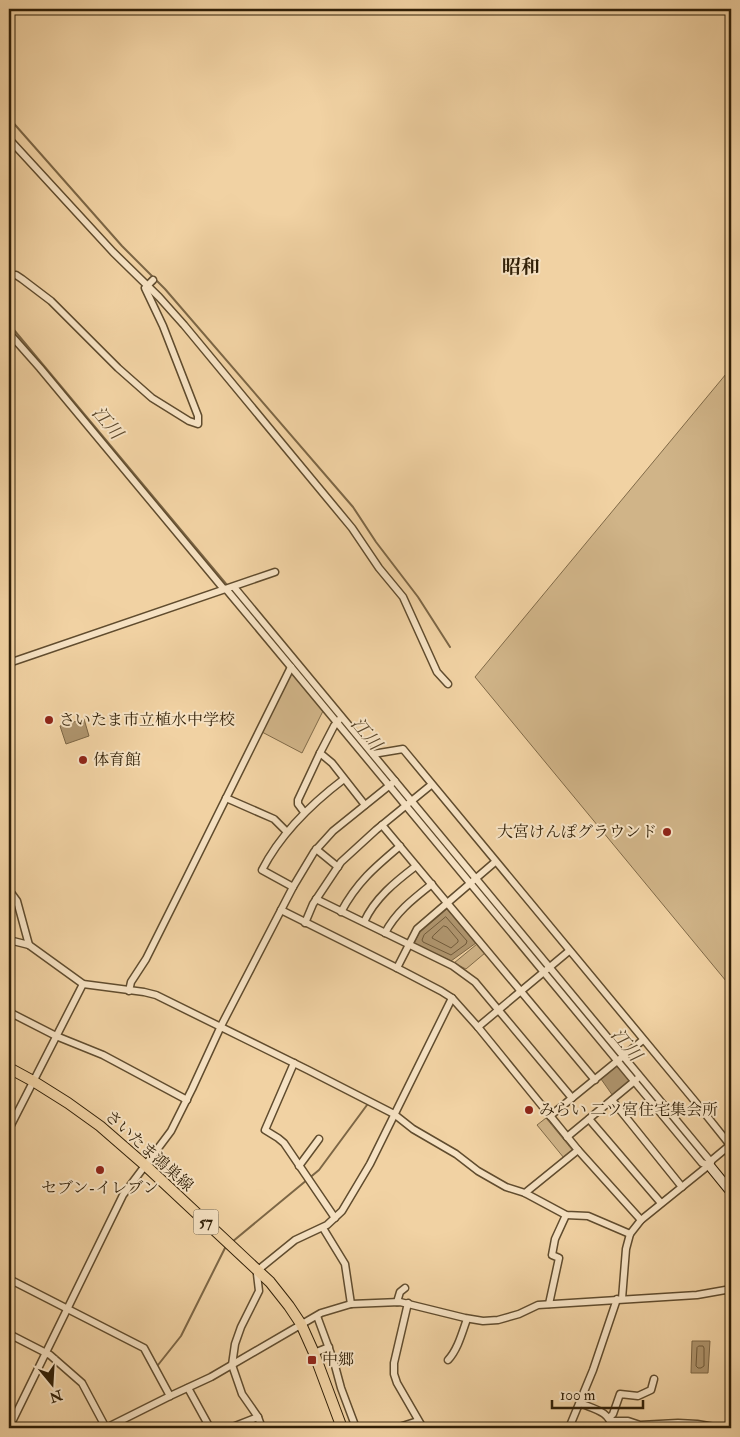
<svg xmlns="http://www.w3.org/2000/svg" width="740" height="1437" font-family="'IM FELL Double Pica','Noto Serif JP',serif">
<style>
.green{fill:#d0b488;stroke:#806a48}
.water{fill:#af956e;stroke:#7c6645}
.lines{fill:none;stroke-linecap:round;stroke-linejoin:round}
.shore{stroke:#705a3a;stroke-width:1}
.stream{stroke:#7c6645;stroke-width:2}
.street-casing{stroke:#604c2e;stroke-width:9}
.secondary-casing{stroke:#301f07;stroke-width:11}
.primary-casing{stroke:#301f07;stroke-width:12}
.street{stroke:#f6e2c3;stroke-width:6}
.secondary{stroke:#f6e2c3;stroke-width:9}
.primary{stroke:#f1d2a3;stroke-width:10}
.poi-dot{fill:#8f2418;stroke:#f6e2c3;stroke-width:2}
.labels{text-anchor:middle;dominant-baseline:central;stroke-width:4;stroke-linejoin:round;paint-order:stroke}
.shield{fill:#f6e2c3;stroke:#6b5a3f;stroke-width:1}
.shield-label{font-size:15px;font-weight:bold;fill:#301f07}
.poi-label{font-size:16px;fill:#301f07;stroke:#f6e2c3;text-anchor:start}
.street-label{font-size:16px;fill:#301f07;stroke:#f6e2c3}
.water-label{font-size:18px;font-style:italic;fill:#5c482b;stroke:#f6e2c3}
.quarter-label{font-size:19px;font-weight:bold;fill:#301f07;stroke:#f6e2c3}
</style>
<rect width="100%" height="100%" fill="#f1d2a3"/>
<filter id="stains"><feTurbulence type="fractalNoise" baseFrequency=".004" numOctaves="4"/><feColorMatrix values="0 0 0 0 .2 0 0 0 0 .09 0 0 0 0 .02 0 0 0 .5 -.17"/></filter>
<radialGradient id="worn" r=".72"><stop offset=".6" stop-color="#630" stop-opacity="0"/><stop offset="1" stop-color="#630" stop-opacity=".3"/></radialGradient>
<g class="green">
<polygon points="731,368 731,987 475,677"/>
<polygon points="291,671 323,711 302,753 262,732"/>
<polygon points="477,944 485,953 466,969 454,963"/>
<polygon points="546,1118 573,1151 564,1158 537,1125"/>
</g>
<g class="water">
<polygon points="84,719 89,736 66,744 60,726"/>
<polygon points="447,909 476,943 451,961 414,943 420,932"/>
<polygon points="617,1066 631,1082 613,1096 601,1079"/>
<polygon points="692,1341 710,1341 708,1373 691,1373"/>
</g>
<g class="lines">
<g class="shore">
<polygon points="446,917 467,941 466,944 451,955 423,942 422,940 424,935"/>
<polygon points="444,926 447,927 458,940 458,942 451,948 432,938 433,936"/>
<polygon points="699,1346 703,1346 704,1348 704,1366 701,1368 698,1368 696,1366 697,1348"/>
</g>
<g class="stream">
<polyline points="9,118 122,246 165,289 353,507 376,542 418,597 450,647"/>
<polyline points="9,324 227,585"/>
<polyline points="230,589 334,714"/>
<polyline points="340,722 390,781"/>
<polyline points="393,785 472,880"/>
<polyline points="475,883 545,968"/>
<polyline points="548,972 619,1056"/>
<polyline points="622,1060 705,1160"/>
<polyline points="232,1242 319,1170 367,1105"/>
<polyline points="158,1365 181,1336 226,1246"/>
</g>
<defs>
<g id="street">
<polyline points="9,139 113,252 159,297 184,325 352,528 379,568 403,597 437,672 448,684"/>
<polyline points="9,276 16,275 22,279 51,301 118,368 152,398 189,421 198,424 198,416 163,326 145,288 153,280"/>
<polyline points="9,333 40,368 223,588 226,589 291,667 702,1163 709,1165"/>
<polyline points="234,587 711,1162"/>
<polyline points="9,663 275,572"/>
<polyline points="339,720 334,726 320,753 332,763 365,805"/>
<polyline points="373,754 403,749 698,1105 730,1145 712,1160 709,1165 641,1220 630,1234 626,1249 622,1299"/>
<polyline points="226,798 274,819 287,832"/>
<polyline points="304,812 298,804 298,800 320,753"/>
<polyline points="382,825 595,1080"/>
<polyline points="316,849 338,867"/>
<path d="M293,887L262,870C281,833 311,804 344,779"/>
<polyline points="9,890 17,901 29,945"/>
<polyline points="316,899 453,966 475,982 572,1098"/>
<polyline points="281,910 397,968 441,991 452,998 478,1027 578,1150 641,1220"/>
<path d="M341,912C357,882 375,867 400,846"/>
<path d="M364,922C375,898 395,882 416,866"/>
<polyline points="305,923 313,904 341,862 376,830 431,785"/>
<path d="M385,933C396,912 413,899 432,884"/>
<polyline points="9,940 29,945 83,984 144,992 156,995 308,1070 394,1114 413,1129 456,1154 478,1171 506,1187 525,1193 566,1215 588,1216 630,1234"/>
<polyline points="397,968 417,929 495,862"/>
<polyline points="129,991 131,982 146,959 185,881 291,667"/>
<polyline points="9,1012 56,1036 103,1055 187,1100"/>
<polyline points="478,1027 569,951"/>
<polyline points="294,1063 265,1130 278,1138 284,1143 335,1218"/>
<polyline points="612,1100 682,1187"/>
<polyline points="550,1116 643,1040"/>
<polyline points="589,1119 661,1203"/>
<polyline points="9,1129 83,984"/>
<polyline points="567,1137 637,1079"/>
<polyline points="299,1166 319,1139"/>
<polyline points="525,1193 578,1150"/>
<polyline points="323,1228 345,1264 351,1304"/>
<polyline points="9,1279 144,1348 170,1396"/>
<polyline points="397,1302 400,1292 405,1288"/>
<polyline points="408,1303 394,1363 394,1374 397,1383 423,1428"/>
<polyline points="549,1304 559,1258 552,1255 555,1239 566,1215"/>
<polyline points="317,1316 334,1362 341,1388 356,1428"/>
<polyline points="9,1334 50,1355 82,1383 106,1428"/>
<polyline points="314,1353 329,1347"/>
<path d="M448,1360C458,1349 462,1333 467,1319"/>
<polyline points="188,1388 210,1428"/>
<path d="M580,1403C593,1409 610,1411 612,1428"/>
<polyline points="609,1418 613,1414 620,1394 638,1396 651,1390 654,1379"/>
<polyline points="611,1421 628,1421 640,1425 678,1423 697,1424 721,1428"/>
<polyline points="9,1428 123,1195 171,1131 192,1089 221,1026 293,887 314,852 333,831 395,781"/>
<polyline points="106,1428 170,1396 211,1377 321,1313 351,1304 400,1302 465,1318 483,1321 498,1320 519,1314 538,1305 697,1295 731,1289"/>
<polyline points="230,1428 258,1417"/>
<polyline points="262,1428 258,1417 242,1394 232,1365 235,1344 241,1327 259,1291 257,1274 258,1270 295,1240 327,1225 342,1211 370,1164 452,998"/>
<polyline points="396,1428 418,1421"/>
<polyline points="569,1428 593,1370 617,1299"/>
</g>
<polyline id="secondary" points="709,1165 731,1192"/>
<polyline id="primary" points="9,1068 33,1081 68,1103 100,1126 146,1166 270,1282 289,1306 301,1324 314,1353 342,1428"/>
</defs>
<use href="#street" class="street-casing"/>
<use href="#secondary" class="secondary-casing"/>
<use href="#primary" class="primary-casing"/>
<use href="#street" class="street"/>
<use href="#secondary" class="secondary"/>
<use href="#primary" class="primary"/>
</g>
<g class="poi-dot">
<circle cx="49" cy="720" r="5"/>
<circle cx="83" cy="760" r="5"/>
<circle cx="667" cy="832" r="5"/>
<circle cx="529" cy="1110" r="5"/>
<circle cx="100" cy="1170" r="5"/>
<rect x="307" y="1355" width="10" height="10" rx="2.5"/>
</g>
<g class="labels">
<rect class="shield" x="193.5" y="1209.5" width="25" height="25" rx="4"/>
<g class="shield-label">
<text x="206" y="1222">57</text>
</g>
<g class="poi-label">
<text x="59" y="720">さいたま市立植水中学校</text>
<text x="93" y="760">体育館</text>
<text x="657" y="832" text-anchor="end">大宮けんぽグラウンド</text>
<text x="539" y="1110">みらい 二ツ宮住宅集会所</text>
<text x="100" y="1188" text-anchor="middle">セブン-イレブン</text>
<text x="322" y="1360">中郷</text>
</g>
<g class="street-label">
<text transform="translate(149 1151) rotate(42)">さいたま鴻巣線</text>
</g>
<g class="water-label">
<text transform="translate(107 423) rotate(50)">江川</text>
<text transform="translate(366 734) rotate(50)">江川</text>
<text transform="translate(626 1045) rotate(50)">江川</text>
</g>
<g class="quarter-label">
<text x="521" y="267">昭和</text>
</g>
</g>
<rect width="740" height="1437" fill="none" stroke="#f1d2a3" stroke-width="30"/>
<rect x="10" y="10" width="720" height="1417" fill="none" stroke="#301f07" stroke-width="2.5"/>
<rect x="15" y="15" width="710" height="1407" fill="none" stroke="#301f07"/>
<g transform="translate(52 1384) rotate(162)" stroke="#f6e2c3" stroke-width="4" paint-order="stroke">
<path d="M0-4L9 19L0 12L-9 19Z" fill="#301f07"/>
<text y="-8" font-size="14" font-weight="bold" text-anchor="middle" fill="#301f07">N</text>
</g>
<path d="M552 1400v8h91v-8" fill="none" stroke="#301f07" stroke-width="2.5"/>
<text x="560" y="1400" font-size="15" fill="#301f07" stroke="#f6e2c3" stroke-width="4" paint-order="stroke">100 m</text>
<rect width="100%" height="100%" filter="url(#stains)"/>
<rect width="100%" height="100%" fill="url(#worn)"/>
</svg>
